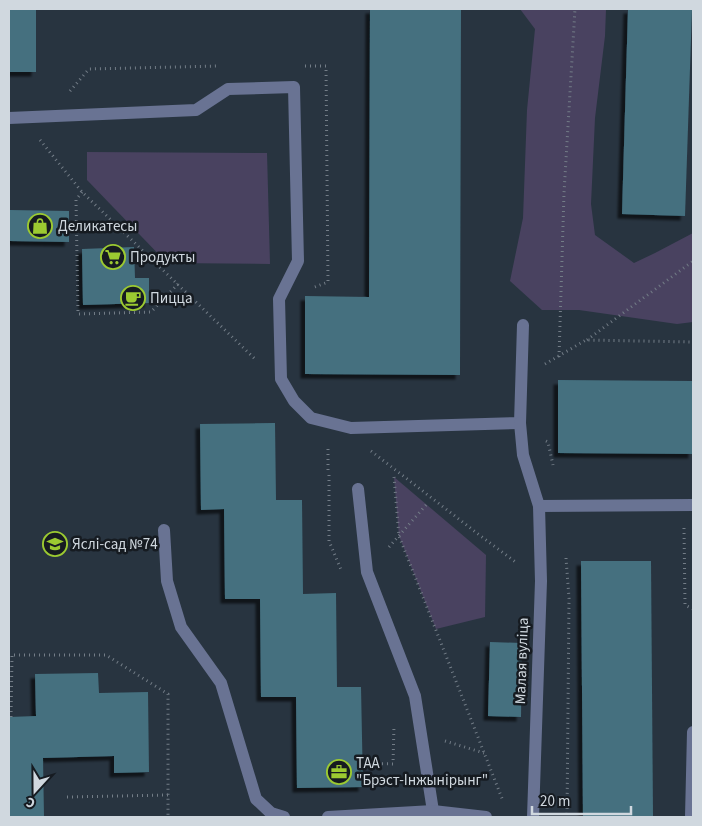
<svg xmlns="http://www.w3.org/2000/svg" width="702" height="826" font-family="'Source Sans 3',sans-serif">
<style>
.green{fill:#494260}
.building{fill:#44707f;filter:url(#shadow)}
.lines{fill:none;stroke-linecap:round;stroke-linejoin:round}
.path{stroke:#737d87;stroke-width:3;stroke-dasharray:1 4;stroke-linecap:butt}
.minor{stroke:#697393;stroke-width:12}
.labels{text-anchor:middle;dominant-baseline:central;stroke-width:5;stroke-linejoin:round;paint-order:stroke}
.poi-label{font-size:15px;fill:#d0d8df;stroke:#161b21;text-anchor:start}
.street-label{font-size:15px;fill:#d0d8df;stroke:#161b21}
</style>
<defs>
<filter id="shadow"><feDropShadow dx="-4.5" dy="4.5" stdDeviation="1" flood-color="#0009"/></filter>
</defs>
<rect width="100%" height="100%" fill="#283440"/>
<g class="green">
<polygon points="520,9 606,9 605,36 595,118 591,204 595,235 634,263 655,253 693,233 693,322 677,324 579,310 542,310 510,281 523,218 527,110 535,29"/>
<polygon points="87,152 267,153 270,264 167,263 87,180"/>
<polygon points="394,477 486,555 485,617 436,629 399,536"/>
</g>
<g class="building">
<rect x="9" y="9" width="27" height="63"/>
<polygon points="370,9 461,9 460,375 305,374 305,296 369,297"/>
<polygon points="628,9 692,9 685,216 622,214"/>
<polygon points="10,210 69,211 69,242 10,241"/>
<polygon points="134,247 135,278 149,278 149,303 83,305 82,249"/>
<polygon points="558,380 693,381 693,454 558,453"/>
<polygon points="275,423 276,500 302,500 303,594 336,593 337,687 361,687 363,787 297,788 296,697 261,697 260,599 225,599 224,509 201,510 200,424"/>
<polygon points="581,561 651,561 653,817 583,817"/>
<polygon points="490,642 522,643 521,717 488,716"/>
<polygon points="98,673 99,693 148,692 149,772 114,773 114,756 43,758 44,817 9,817 9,717 36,716 35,674"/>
</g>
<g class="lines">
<g class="path">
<polyline points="305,66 326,66 328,282 312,288"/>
<polyline points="70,91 89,69 219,66"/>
<polyline points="40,140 82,192 256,360"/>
<polyline points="82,192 76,200 78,314 151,312 178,284"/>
<polyline points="587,340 693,261"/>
<polyline points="559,357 564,193 575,9"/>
<polyline points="545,364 586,340 693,342"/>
<polyline points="546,441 548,442 553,465"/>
<polyline points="371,451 482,537 517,563"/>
<polyline points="328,470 328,446"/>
<polyline points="329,475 329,541 342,572"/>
<polyline points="394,477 399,536 503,801"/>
<polyline points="684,528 685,605 693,609"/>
<polyline points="389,547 427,504"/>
<polyline points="566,558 569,598 567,817"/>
<polyline points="9,655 106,655 168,694 168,817"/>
<polyline points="11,717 12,655"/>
<polyline points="445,741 484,753"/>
<polyline points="362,763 393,764 394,725"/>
<polyline points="67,797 168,795"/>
</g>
<g class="minor">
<polyline points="9,118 196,110 228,89 294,87 298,261 279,299 281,379 294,401 311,418 351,428 520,423 523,325"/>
<polyline points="520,423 523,455 539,506 541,581 533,817"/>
<polyline points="358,489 367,572 415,696 433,811"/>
<polyline points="539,506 693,505"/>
<polyline points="164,530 167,581 181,627 221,683 256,799 271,813 284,817"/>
<polyline points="328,817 433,811 486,817"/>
<polyline points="691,817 693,732"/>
</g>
</g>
<defs>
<symbol id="shop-ring" viewBox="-11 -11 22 22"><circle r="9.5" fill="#161b21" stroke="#9cca31" stroke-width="1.5"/><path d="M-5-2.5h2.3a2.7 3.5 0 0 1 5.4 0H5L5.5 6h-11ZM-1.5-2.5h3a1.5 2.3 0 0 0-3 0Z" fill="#9cca31"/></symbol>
<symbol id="supermarket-ring" viewBox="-11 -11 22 22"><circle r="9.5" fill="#161b21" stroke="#9cca31" stroke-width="1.5"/><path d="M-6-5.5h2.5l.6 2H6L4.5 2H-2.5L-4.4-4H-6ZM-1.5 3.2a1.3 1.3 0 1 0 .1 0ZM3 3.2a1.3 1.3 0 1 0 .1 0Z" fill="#9cca31"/></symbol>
<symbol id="cafe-ring" viewBox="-11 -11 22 22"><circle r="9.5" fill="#161b21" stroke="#9cca31" stroke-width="1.5"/><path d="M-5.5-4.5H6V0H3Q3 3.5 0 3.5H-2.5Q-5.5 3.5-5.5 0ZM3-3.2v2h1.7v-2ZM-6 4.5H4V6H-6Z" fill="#9cca31"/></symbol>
<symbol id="school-ring" viewBox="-11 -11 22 22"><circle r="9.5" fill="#161b21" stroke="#9cca31" stroke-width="1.5"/><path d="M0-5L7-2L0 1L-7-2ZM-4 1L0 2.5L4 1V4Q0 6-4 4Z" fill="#9cca31"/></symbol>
<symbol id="office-ring" viewBox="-11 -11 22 22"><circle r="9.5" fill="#161b21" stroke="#9cca31" stroke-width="1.5"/><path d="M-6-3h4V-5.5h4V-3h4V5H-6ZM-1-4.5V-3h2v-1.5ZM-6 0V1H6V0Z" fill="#9cca31"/></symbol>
</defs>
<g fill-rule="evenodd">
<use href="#shop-ring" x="26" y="212" width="28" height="28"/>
<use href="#supermarket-ring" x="99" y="243" width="28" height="28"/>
<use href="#cafe-ring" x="119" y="284" width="28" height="28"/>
<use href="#school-ring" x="41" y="530" width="28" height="28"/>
<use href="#office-ring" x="325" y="758" width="28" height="28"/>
</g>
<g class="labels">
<g class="poi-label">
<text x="58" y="226">Деликатесы</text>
<text x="130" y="257">Продукты</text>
<text x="150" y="298">Пицца</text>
<text x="72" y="544">Яслі-сад №74</text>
<text x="356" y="763">ТАА<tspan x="356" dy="17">"Брэст-Інжынірынг"</tspan></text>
</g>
<g class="street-label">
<text transform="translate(522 661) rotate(-88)">Малая вуліца</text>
</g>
</g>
<rect width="702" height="826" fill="none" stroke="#d0d8df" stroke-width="20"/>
<g transform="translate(35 791) rotate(201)" stroke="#161b21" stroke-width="4" paint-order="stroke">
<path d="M0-4L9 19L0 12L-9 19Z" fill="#d0d8df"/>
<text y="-8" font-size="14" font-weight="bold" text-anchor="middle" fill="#d0d8df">С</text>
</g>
<path d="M532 806v8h99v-8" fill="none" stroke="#d0d8df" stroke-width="2.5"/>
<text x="540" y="806" font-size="15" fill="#d0d8df" stroke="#161b21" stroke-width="4" paint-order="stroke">20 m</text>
</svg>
